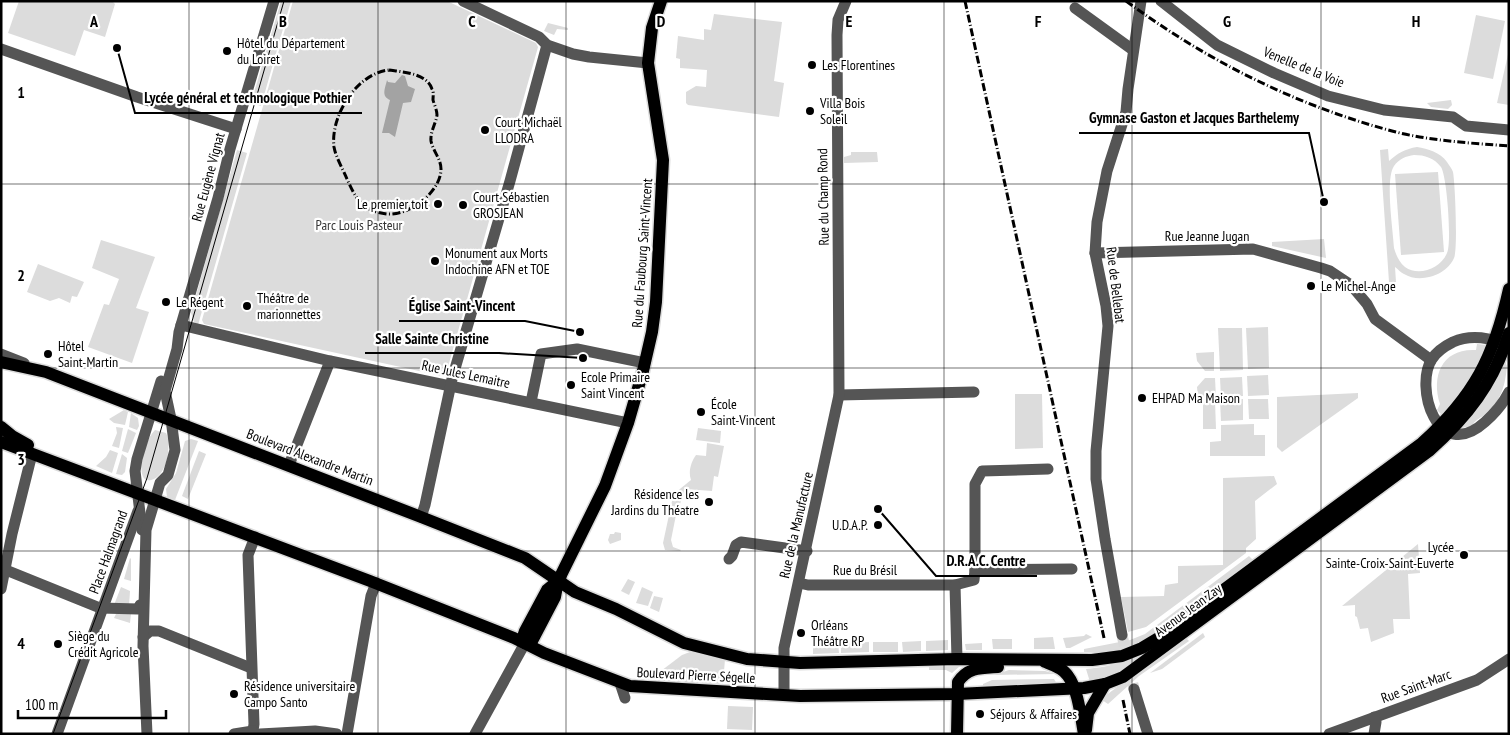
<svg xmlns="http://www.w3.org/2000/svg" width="1510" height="735" font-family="'PT Sans Narrow',sans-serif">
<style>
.green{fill:#dcdcdc;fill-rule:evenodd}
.water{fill:#a3a3a3}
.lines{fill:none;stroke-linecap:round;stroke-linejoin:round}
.minor-tunnel{stroke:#d9d9d9;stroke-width:11;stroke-dasharray:11 5.5;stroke-linecap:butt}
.major-casing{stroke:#dbdbdb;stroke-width:15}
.minor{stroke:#555;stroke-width:11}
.major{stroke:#000;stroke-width:12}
.tram{stroke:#000;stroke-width:1}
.rail{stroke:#000;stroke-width:3;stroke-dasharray:8 2.5 1 2.5;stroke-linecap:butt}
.grid{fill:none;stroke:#000;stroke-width:1;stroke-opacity:0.55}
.poi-dot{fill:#000;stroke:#fff;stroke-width:2}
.labels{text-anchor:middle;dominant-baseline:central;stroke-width:4.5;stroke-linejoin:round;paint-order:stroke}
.poi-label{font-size:14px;fill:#000;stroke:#fff;text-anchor:start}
.street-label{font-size:14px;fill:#000;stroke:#fff}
.park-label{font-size:14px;fill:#333;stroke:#fff}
.grid-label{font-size:16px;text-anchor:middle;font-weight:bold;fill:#000;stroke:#fff;stroke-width:4.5;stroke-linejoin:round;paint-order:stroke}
.leader{fill:none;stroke:#000;stroke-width:2}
.callout-dot{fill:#000;stroke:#fff;stroke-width:2}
.callout-label{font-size:15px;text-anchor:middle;font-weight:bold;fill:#000;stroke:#fff;stroke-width:4.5;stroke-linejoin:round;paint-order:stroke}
</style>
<rect width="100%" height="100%" fill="#fff"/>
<g class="green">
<polygon points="19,1 112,1 115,4 105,37 84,30 75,56 8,33"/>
<polygon points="281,1 291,1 261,106 251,103"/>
<polygon points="293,1 447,1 536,43 538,47 446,374 442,376 204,324 202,320"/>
<polygon points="714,14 782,22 774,81 784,83 779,117 688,105 686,103 686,92 696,86 706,87 707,70 680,68 680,59 676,58 678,36 704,40 704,29 711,30"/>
<polygon points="1476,15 1505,21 1493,79 1464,73"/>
<polygon points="548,23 568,28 568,30 557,29 554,35 544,31"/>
<polygon points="1509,50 1509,105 1497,103"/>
<polygon points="1451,100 1452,105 1448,109 1431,107 1427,103"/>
<path d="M1417,147C1428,149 1440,152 1447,162C1449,165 1452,169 1453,172C1455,182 1458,250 1454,258C1447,275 1420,284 1404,274C1401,273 1398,269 1395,267L1396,282H1389L1380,150L1388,149L1389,161C1398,153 1405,149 1417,147ZM1414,155C1425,155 1434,158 1441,167C1447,176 1452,243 1447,253C1441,268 1419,277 1405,267C1399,262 1396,255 1394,248C1393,230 1385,179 1394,166C1399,159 1406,156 1414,155Z"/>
<polygon points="237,150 247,153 198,325 194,322 191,313"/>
<polygon points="851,152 877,152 878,162 844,163 844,157 851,155"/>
<polygon points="1438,172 1444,252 1401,255 1395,174"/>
<polygon points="1324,239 1326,258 1272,246 1272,242"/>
<polygon points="101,240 155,257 136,308 149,312 132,363 88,347 104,304 109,305 119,279 92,268"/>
<polygon points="38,264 84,282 77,297 72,296 70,303 59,298 50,301 27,292"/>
<polygon points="1268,327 1269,368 1248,369 1246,328"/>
<polygon points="1218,328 1242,328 1243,370 1220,371"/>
<path d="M1477,344L1487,345L1471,383L1442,415L1437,410L1440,404C1431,376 1442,348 1476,350Z"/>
<polygon points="1214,352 1214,371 1205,371 1197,361 1196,353"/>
<path d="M1505,362L1507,366C1505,387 1501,401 1484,415C1479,419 1475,420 1472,426L1462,428C1479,407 1493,386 1505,362Z"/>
<polygon points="1268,375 1269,395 1248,396 1247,376"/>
<polygon points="1242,377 1243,396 1221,397 1220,378"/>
<polygon points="1205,378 1215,378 1216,398 1198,398 1197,387"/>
<polygon points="1358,393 1358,398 1282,452 1277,447 1277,397"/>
<polygon points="1042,394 1043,448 1015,449 1015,394"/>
<polygon points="1243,399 1243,420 1221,421 1220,400"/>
<polygon points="1248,399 1268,399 1269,419 1249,419"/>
<polygon points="1203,401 1215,401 1216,429 1203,429"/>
<polygon points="124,410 128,412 125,425 114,423 109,419"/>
<polygon points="131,413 138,418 139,426 137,430 129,427"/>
<polygon points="1254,424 1254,435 1265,435 1265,456 1210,456 1210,442 1221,441 1221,425"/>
<polygon points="116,427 123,428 119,448 112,446 117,433"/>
<polygon points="698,428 721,431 720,443 696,440"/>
<polygon points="128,429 136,433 128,453 122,451"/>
<path d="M155,430L166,433C172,444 167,474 154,479C138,486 141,462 143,454C147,445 148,437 155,430Z"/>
<polygon points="191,439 198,441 175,500 167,497 166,489 176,473 185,441"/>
<path d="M707,443L724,446L718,477L714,476L712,491L685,489L680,504L678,505L671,540L673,547L681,550L680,551L665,550L663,543L672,501L675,493L691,480C688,472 691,462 696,455L706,456Z"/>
<polygon points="110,450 118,453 112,473 96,466 106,457"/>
<polygon points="199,451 206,454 188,499 182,496"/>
<polygon points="122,454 127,458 125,472 122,475 116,474"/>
<polygon points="1274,476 1277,484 1255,501 1256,539 1246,548 1246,553 1146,627 1128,632 1121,597 1164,596 1165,585 1178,583 1178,566 1223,565 1223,478"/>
<polygon points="615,532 621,533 621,540 610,544 608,540 610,534 614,534"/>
<polygon points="1418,544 1420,573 1408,574 1410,619 1393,619 1394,633 1371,642 1368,628 1360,629 1357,617 1355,616 1355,605 1342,606"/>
<path d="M1249,556L1254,561L1149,639C1123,651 1112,653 1084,652V649L1130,640L1145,634Z"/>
<polygon points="130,558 131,559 131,581 124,579"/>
<polygon points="628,579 635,582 629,595 621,591"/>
<polygon points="121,587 130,591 129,606 114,605"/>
<polygon points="642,587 653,592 648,606 636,603"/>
<polygon points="654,596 663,598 659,612 650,608"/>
<polygon points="117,612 131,614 130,623 114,618"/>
<polygon points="1203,633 1205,637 1162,669 1150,673"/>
<polygon points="1086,634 1092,637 1070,648 1066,648 1063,638 1084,636"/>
<polygon points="1053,637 1055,649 1034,649 1034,638"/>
<polygon points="1185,637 1189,641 1139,676 1108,704 1102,700 1105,696"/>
<polygon points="992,639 1012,639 1012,649 993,649"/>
<polygon points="948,640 948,650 926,651 926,641"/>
<polygon points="813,641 819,641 820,643 838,643 839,653 813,654"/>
<polygon points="921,641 921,651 903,652 902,642"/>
<polygon points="869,642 869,652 841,653 841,643"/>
<rect x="873" y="642" width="25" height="10"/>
<polygon points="982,643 982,650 966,650 965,644"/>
<path d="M1153,646L1155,649C1134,663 1115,675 1090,682L1086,669C1114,666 1129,662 1153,646Z"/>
<polygon points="690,652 725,659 723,684 657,681 655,678 657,674 682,655"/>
<polygon points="960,666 952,673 946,670 929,670 929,667"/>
<polygon points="1009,670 1045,671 1056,674 994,675"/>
<polygon points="1054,679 1057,684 983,687 983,684 992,680"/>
<polygon points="728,706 753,707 752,730 727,729"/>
</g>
<path class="water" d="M402,75L405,76L408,86L415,89L411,102L403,103L395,137L389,133H382L390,100C381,96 385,89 387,80L388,82L395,83Z"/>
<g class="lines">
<polyline class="minor-tunnel" points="1122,635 1134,689"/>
<defs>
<g id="major">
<path d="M1,362L46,372L421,517L525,558L575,592L616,609L684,643L747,659L800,663L957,659L1092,660L1122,656L1142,648L1157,639L1422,443C1474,396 1494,357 1509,289"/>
<polyline points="1,427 12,436 28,445"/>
<path d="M1,442L370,581L514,638L544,653L630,686L800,696L957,694L1084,688L1105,684L1123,677L1429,451C1467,417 1494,383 1509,333"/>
<polyline points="525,643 532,641 555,597 558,581 605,486 628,423 643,371 652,332 656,302 663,160 648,63 652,28 661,1"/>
<polyline points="525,643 523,637 525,631 547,590 558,581"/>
<path d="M1045,662C1053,665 1063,668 1068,676C1078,689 1081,718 1084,734"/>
<polyline points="1086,730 1088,713 1105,684"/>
<path d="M957,734L958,682C968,667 981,668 998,667"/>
</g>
</defs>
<use href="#major" class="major-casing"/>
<g class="minor">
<polyline points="463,1 539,37 547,45 573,54 589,57 648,63"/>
<polyline points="1161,1 1217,45 1274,73 1328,96 1384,110 1453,117 1466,126 1509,130"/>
<polyline points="1075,8 1133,50"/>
<polyline points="1,49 137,97 236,129"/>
<polyline points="1095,253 1253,249 1321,268 1330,271 1351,285 1367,304 1375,319 1431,360"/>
<polyline points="181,325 330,361 628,423"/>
<path d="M1502,343C1486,337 1469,335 1453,342C1445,346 1437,351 1432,359C1414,386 1437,465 1485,422C1495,413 1503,404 1509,392"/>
<polyline points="1,354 24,363"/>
<polyline points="839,395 974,392"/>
<polyline points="531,402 541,354 577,349 645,363"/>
<polyline points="289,465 330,361"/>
<polyline points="421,517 425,505 452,379 510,181 547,45"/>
<polyline points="142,530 135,471 137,459 161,381"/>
<polyline points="729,559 732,556 736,545 741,542 807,551"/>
<polyline points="1,568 100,608 138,609 140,605"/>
<polyline points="975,570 975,484 982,471 1048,469"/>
<polyline points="799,583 808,585 955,585 974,580 975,570 1072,569"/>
<polyline points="955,585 957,659"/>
<polyline points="1,589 12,534 32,454"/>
<polyline points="1122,635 1105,539 1096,479 1096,451 1108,326 1106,306 1095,253 1097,222 1107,171 1126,112 1128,89 1141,1"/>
<polyline points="143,637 150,631 159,631 251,668"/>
<polyline points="620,683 625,698"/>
<polyline points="1134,689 1148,734"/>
<polyline points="784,695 784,648 839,395 837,35 838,20 846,1"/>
<polyline points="253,731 254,724 248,555 255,537"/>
<polyline points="57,734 138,511"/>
<polyline points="147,734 143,646 146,530 160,483 168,475 175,450 171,419 165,391 177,349 179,332 218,198 230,149 274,1"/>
<polyline points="234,734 253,731"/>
<polyline points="260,734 315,731 337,734"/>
<polyline points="347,734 371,596 376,583"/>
<polyline points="475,734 525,643"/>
<polyline points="1329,734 1477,680 1509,659"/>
<polyline points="1374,734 1376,722 1374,717"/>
</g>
<use href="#major" class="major"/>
<polyline class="tram" points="53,734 147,478 284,1"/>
<g class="rail">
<polyline points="965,1 1104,638"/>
<path d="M1126,1C1206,60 1295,105 1392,131C1430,141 1470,143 1509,146"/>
<path d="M389,70C402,72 427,73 432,89C434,92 433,96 433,100C434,104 437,110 437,115C436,123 430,132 431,141C433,151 441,159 441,169C441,192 409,216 387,214C362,211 356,199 347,179C343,169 336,158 334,147C330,116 357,73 389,70Z"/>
<polyline points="1123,700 1130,734"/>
</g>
</g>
<path class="grid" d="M189,1V734M378,1V734M566,1V734M755,1V734M944,1V734M1132,1V734M1321,1V734M1,184H1509M1,368H1509M1,551H1509"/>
<g class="poi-dot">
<circle cx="227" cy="51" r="5"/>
<circle cx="812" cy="65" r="5"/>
<circle cx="810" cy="111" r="5"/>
<circle cx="485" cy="130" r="5"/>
<circle cx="438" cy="204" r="5"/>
<circle cx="463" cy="205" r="5"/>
<circle cx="435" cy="261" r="5"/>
<circle cx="1311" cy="286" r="5"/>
<circle cx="166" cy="302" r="5"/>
<circle cx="247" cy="306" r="5"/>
<circle cx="48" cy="354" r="5"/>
<circle cx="571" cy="385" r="5"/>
<circle cx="1142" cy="398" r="5"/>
<circle cx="701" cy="412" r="5"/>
<circle cx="709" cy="502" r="5"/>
<circle cx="878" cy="525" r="5"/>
<circle cx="1464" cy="555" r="5"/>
<circle cx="801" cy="633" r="5"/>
<circle cx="58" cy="644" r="5"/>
<circle cx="234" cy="694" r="5"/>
<circle cx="980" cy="714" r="5"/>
</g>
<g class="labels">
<g class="poi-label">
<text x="237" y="43">Hôtel du Département<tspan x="237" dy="16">du Loiret</tspan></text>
<text x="822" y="65">Les Florentines</text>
<text x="820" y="103">Villa Bois<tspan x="820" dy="16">Soleil</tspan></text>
<text x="495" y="122">Court Michaël<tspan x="495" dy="16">LLODRA</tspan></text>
<text x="473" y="197">Court Sébastien<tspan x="473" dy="16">GROSJEAN</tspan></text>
<text x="428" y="204" text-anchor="end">Le premier toit</text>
<text x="445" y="253">Monument aux Morts<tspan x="445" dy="16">Indochine AFN et TOE</tspan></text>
<text x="1321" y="286">Le Michel-Ange</text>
<text x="257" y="298">Théâtre de<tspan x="257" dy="16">marionnettes</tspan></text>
<text x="176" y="302">Le Régent</text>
<text x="58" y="346">Hôtel<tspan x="58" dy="16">Saint-Martin</tspan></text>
<text x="581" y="377">Ecole Primaire<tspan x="581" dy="16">Saint Vincent</tspan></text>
<text x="1152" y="398">EHPAD Ma Maison</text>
<text x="711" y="404">École<tspan x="711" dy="16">Saint-Vincent</tspan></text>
<text x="699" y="494" text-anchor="end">Résidence les<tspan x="699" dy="16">Jardins du Théatre</tspan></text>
<text x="868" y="525" text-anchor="end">U.D.A.P.</text>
<text x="1454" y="547" text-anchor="end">Lycée<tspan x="1454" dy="16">Sainte-Croix-Saint-Euverte</tspan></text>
<text x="811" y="625">Orléans<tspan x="811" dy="16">Théâtre RP</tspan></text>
<text x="68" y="636">Siège du<tspan x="68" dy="16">Crédit Agricole</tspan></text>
<text x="244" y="686">Résidence universitaire<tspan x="244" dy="16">Campo Santo</tspan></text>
<text x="990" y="714">Séjours &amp; Affaires</text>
</g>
<g class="street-label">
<text transform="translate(1304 67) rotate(22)">Venelle de la Voie</text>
<text transform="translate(208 177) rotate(-75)">Rue Eugène Vignat</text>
<text transform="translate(823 197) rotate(-91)">Rue du Champ Rond</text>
<text x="1207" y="236">Rue Jeanne Jugan</text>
<text transform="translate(642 253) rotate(-86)">Rue du Faubourg Saint-Vincent</text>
<text transform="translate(1116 285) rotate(83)">Rue de Bellebat</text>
<text transform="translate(466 374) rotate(12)">Rue Jules Lemaitre</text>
<text transform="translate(310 457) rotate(21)">Boulevard Alexandre Martin</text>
<text transform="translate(796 525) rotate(-77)">Rue de la Manufacture</text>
<text transform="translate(108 552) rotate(-70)">Place Halmagrand</text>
<text x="865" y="570">Rue du Brésil</text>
<text transform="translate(1188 610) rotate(-36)">Avenue Jean Zay</text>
<text transform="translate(696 675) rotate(3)">Boulevard Pierre Ségelle</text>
<text transform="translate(1416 686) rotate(-20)">Rue Saint-Marc</text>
</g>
<g class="park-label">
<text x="359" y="225">Parc Louis Pasteur</text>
</g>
</g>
<g class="grid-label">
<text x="94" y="27">A</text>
<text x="283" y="27">B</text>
<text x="472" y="27">C</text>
<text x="661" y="27">D</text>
<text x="849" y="27">E</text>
<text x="1038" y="27">F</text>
<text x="1227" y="27">G</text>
<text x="1416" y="27">H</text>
<text x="21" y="98">1</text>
<text x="21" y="281">2</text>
<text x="21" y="465">3</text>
<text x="21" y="649">4</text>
</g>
<path class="leader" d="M117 48L135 113H362M1324 202L1309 133H1079M580 332L525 321H399M583 358L499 353H365M878 509L936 576H1037"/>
<g class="callout-dot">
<circle cx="117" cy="48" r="5"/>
<circle cx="1324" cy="202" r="5"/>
<circle cx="580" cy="332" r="5"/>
<circle cx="583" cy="358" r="5"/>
<circle cx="878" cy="509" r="5"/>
</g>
<g class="callout-label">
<text x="248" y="103">Lycée général et technologique Pothier</text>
<text x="1194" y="123">Gymnase Gaston et Jacques Barthelemy</text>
<text x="462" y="311">Église Saint-Vincent</text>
<text x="432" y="344">Salle Sainte Christine</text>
<text x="986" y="566">D.R.A.C. Centre</text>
</g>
<rect width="1510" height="735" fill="none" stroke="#000000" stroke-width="5"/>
<path d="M18 710v8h148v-8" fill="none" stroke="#000000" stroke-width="2.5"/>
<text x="25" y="710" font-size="15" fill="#000000" stroke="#ffffff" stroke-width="4" paint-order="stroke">100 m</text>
</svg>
